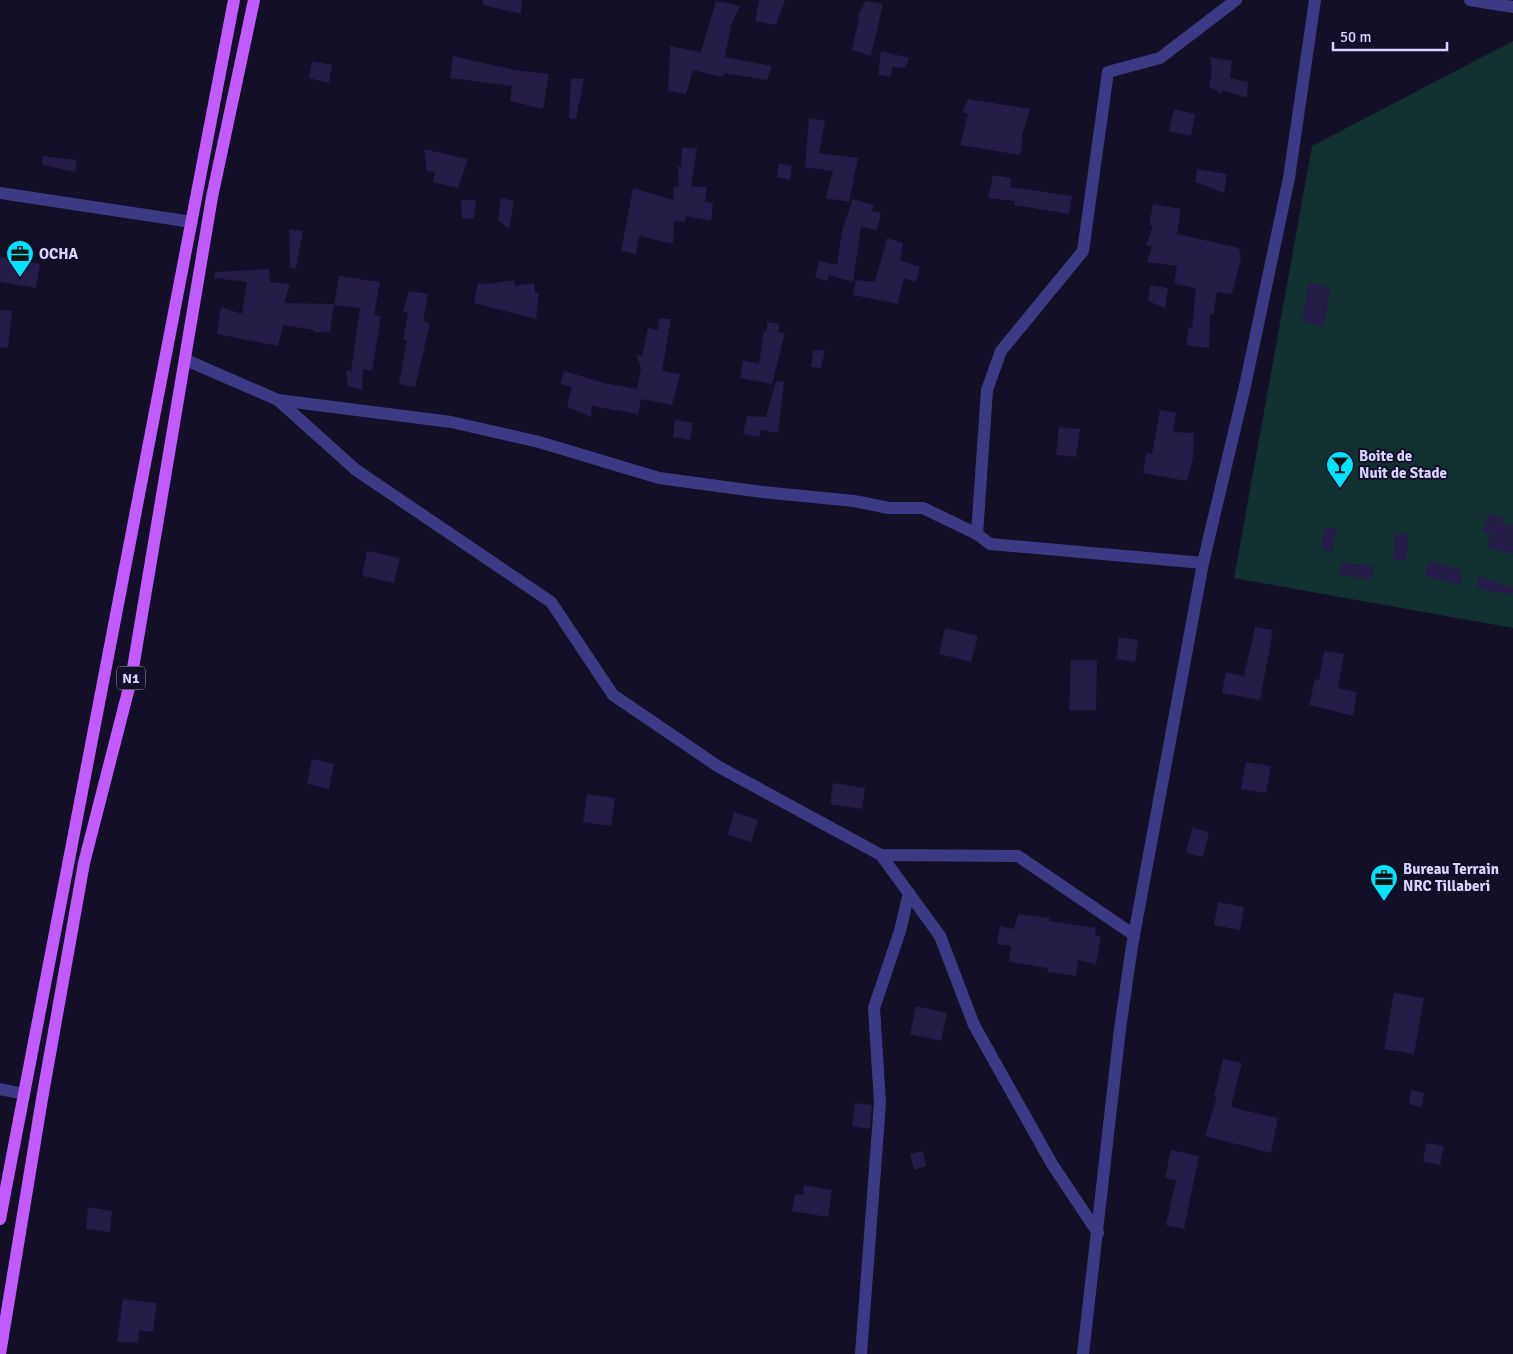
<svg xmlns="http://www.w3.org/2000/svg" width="1513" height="1354" font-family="Signika,sans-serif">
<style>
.green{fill:#12302f}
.building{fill:#241b47}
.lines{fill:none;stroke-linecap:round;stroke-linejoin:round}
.minor{stroke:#3d3a85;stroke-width:12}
.major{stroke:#c25bff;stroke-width:12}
.labels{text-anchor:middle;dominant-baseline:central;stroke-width:4;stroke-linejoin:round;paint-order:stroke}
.shield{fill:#130f26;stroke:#9e99be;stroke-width:1}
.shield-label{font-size:14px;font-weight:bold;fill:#d9d4ff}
.poi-label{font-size:15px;font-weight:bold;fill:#d9d4ff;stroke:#130f26;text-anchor:start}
</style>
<rect width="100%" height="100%" fill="#130f26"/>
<polygon class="green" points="1513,41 1513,628 1234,578 1312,146"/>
<g class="building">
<polygon points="483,0 522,0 521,14 483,5"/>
<polygon points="759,0 785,0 776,25 755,21"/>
<polygon points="716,1 740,6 731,25 725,57 772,66 767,80 724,73 723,77 693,70 686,94 668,91 670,46 701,52"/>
<polygon points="866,1 883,4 871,56 852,50 859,18 857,17"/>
<polygon points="881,51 909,58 905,68 892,67 891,77 878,75"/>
<polygon points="453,56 514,70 549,74 543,109 510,101 512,86 450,78"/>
<polygon points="1210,57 1232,61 1230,78 1248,82 1247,98 1223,90 1222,94 1209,87 1212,72"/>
<polygon points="312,61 332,65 329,83 309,78"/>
<polygon points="571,78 584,79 576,119 569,118"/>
<polygon points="968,99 1030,109 1021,139 1023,140 1020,155 960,145 968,114 962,112"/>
<polygon points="1174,109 1195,114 1191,136 1169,131"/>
<polygon points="809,118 825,121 819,153 858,158 849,202 826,198 833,171 805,167"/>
<polygon points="682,148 697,148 691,187 707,187 705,202 713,203 711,221 686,216 685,222 674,221 673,244 639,236 636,254 621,251 633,188 673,200 674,187 679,187 678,166 681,167"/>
<polygon points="424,149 468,159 458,188 433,182 435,172 427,171"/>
<polygon points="43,156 77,160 75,172 42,165"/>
<polygon points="779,163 792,166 790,180 777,177"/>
<polygon points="1197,169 1227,174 1224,193 1195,182"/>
<polygon points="993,175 1011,178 1010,187 1072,196 1069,214 1014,205 1015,201 988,198"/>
<polygon points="501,198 514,201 509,229 498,220"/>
<polygon points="853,199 874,205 872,211 881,213 877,230 861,227 853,282 829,275 828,281 815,278 819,261 837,265 842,231"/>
<polygon points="461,200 476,200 474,219 462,218"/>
<polygon points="1153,204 1181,209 1177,234 1239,248 1241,258 1232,294 1217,292 1213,315 1210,314 1209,348 1186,345 1189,327 1192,328 1196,288 1174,284 1177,266 1147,262 1152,247 1146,245 1153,226 1149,225"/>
<polygon points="289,229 303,231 296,269 290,268"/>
<polygon points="887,238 903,243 900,260 920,267 916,282 904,278 898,304 853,295 856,280 875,282"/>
<polygon points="0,257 40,264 36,288 0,282"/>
<polygon points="269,269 270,282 290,284 284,303 334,304 330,332 314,332 314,330 283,325 278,346 217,334 221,307 242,314 247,282 214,278 215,272"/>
<polygon points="339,276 380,282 374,315 381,316 372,371 363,369 362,390 348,386 346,370 351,371 360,308 334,305"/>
<polygon points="514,280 515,286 534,283 535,293 539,293 536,319 474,303 478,283 488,284"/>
<polygon points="1309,283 1331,288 1324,326 1302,321"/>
<polygon points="1150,285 1168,288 1165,308 1148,301"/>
<polygon points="409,291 428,294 423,321 430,323 415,387 399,384 407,340 403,340 408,313 403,312"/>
<polygon points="0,310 12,311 8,348 0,347"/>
<polygon points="659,318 671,319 662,371 680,374 672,405 641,399 638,414 592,406 591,417 567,407 572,387 560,384 564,371 604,383 637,389 641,368 636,355 642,356 648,328 658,330"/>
<polygon points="767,322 779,324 778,332 785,333 772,384 740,378 743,360 759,364 764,331 767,331"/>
<polygon points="813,350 825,350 821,368 811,367"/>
<polygon points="776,381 784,382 778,433 761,430 759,437 743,434 747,416 766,417"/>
<polygon points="1160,410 1176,413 1173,432 1194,433 1193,457 1187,481 1143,473 1146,453 1152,454"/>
<polygon points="675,420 693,423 690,440 673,437"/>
<polygon points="1059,427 1080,429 1076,457 1056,455"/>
<polygon points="1489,513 1504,518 1502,524 1513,525 1513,554 1487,547 1491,534 1483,531"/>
<polygon points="1325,527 1337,529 1332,552 1321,550"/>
<polygon points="1395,534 1408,534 1406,561 1393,559"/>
<polygon points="367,551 400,558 394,583 362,576"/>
<polygon points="1429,561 1462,570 1461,585 1425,576"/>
<polygon points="1342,562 1373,566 1372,579 1340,575"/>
<polygon points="1479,576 1513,588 1512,595 1476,588"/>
<polygon points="1255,627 1273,630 1260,700 1222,693 1226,672 1244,676"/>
<polygon points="945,628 978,636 971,662 939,654"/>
<polygon points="1119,637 1138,640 1135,662 1116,659"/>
<polygon points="1324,651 1344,654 1338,688 1357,692 1353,716 1309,705 1315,679 1319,680"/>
<polygon points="1071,660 1097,660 1096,710 1069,710"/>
<polygon points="312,759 334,764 329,789 307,784"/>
<polygon points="1246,762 1271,766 1266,793 1241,789"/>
<polygon points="833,783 865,788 862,809 830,804"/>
<polygon points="587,794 615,798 611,826 583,822"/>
<polygon points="734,812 758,820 751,842 728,835"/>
<polygon points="1192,828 1209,832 1203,857 1186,853"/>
<polygon points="1218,902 1244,907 1240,930 1214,925"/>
<polygon points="1018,914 1050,918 1049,921 1096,928 1095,936 1101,936 1096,964 1078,960 1076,976 1047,972 1048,968 1009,962 1011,946 997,944 1000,926 1014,929"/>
<polygon points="1394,993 1424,998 1414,1054 1384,1049"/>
<polygon points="916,1006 947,1013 941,1041 910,1034"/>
<polygon points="1223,1059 1242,1063 1231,1106 1242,1110 1278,1118 1271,1153 1205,1136 1217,1096 1214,1096"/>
<polygon points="1411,1090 1424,1093 1422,1107 1409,1104"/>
<polygon points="855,1103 872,1105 870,1129 852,1126"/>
<polygon points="1426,1143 1444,1146 1440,1165 1423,1162"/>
<polygon points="1171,1150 1199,1156 1184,1229 1166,1225 1176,1180 1165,1178"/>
<polygon points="923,1151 926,1166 914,1170 910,1154"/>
<polygon points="804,1185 832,1190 828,1217 792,1211 795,1194 803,1195"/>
<polygon points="88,1207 112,1211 110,1232 86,1229"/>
<polygon points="123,1299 157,1303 153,1332 139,1330 138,1343 117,1342"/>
</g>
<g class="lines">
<g class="minor">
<polyline points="1470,0 1513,7"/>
<polyline points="0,193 192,222"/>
<polyline points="186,360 278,400 356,470 551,602 613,695 719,767 881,855 940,936 974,1025 1052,1164 1098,1233"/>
<polyline points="278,400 451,422 539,442 659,478 762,492 854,501 889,508 923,508 977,534 990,544 1203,563"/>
<polyline points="977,534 987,390 1001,351 1083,251 1108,72 1160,58 1236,0"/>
<polyline points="881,855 1018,856 1134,935"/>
<polyline points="0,1089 24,1094"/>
<polyline points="861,1354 880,1103 874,1008 900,931 909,893"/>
<polyline points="1083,1354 1120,1029 1132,946 1203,563 1245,386 1289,178 1315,0"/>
</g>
<g class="major">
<polyline points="0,1219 234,0"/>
<polyline points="0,1354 42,1099 84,863 131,680 212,197 254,0"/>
</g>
</g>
<defs>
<symbol id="office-pin" viewBox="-11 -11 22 30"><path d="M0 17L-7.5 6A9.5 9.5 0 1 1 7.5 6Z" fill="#00e5ff" stroke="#130f26"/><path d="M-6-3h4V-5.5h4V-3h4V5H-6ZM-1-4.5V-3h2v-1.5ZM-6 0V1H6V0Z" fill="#111"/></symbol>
<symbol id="bar-pin" viewBox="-11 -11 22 30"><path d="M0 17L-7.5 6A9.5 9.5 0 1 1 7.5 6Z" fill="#00e5ff" stroke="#130f26"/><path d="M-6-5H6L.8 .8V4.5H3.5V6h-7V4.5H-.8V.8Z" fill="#111"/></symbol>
</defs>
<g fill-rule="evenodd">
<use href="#office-pin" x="4" y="238" width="32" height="43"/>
<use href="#bar-pin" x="1324" y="449" width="32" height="43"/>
<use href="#office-pin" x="1368" y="862" width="32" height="43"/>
</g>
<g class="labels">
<rect class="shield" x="117" y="666.5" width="28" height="23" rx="4"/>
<g class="shield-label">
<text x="131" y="678">N1</text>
</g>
<g class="poi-label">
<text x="39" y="254">OCHA</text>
<text x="1359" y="456">Boite de<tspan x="1359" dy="17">Nuit de Stade</tspan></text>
<text x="1403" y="869">Bureau Terrain<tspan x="1403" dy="17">NRC Tillaberi</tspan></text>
</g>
</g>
<path d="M1333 42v8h114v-8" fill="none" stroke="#d9d4ff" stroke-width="2.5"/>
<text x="1340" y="42" font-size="15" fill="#d9d4ff" stroke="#130f26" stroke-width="4" paint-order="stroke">50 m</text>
</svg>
